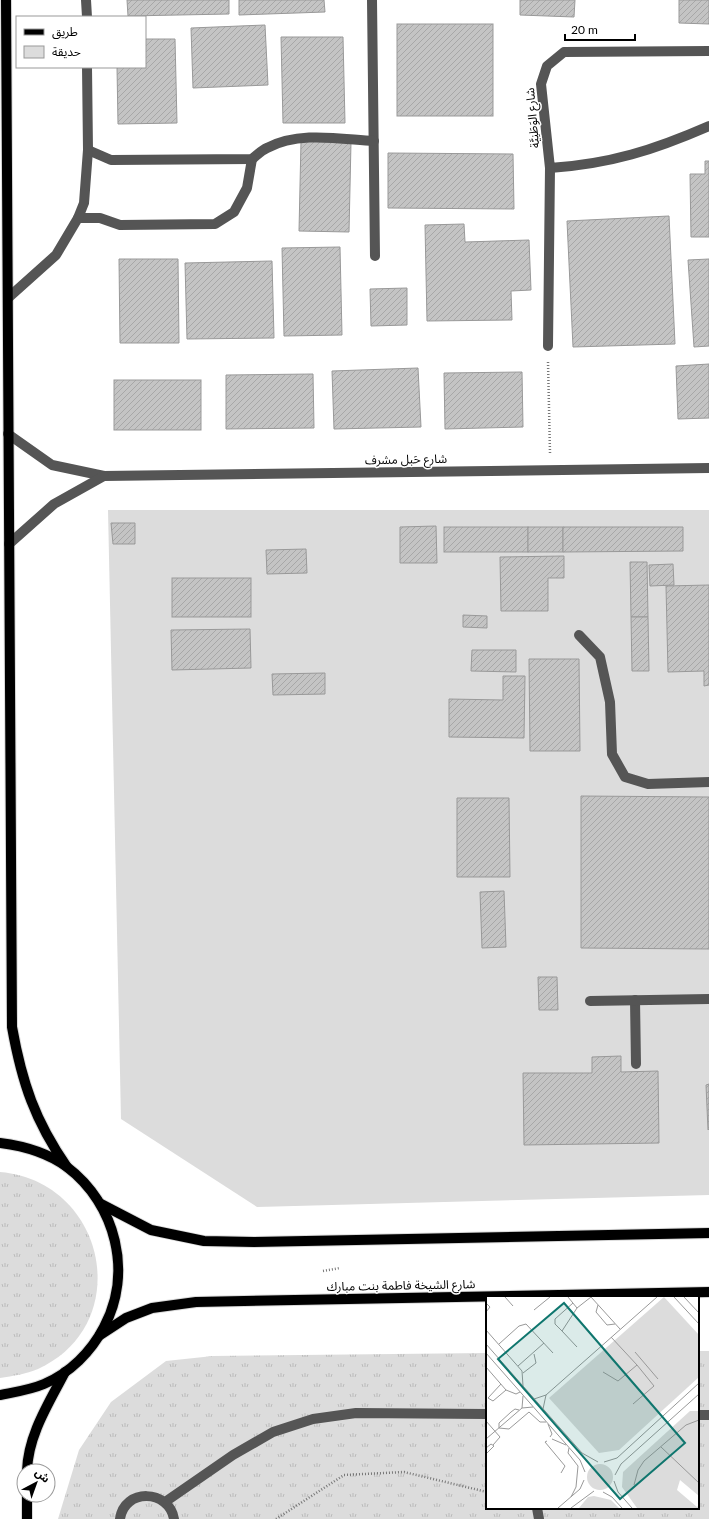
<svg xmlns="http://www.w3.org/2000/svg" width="709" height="1519" font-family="Lato,'Noto Sans Arabic',sans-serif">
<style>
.grass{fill:url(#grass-tufts)}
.green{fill:#dcdcdc}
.building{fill:url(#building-hatch);stroke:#999}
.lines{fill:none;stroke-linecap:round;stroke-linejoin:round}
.major-casing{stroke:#dbdbdb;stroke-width:12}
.path{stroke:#777;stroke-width:2.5;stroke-dasharray:1 2;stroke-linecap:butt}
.minor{stroke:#555;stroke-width:10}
.major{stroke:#000;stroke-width:10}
.labels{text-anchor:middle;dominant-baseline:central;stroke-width:3;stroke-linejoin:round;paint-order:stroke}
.street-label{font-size:12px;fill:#000;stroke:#fff}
.inset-road{fill:none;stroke:#999;stroke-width:1}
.view{fill:#0f766e;fill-opacity:0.15;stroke:#0f766e;stroke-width:2}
.inset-edge{fill:none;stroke:#000;stroke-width:2}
</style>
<defs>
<pattern id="grass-tufts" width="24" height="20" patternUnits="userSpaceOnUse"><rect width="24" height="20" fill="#dcdcdc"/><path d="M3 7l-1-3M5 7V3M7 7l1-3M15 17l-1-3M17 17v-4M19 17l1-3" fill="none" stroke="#bbb"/></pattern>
<pattern id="building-hatch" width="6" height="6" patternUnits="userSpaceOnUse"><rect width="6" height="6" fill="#c4c4c4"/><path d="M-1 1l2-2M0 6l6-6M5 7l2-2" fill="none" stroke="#a7a7a7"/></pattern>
</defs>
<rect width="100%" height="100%" fill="#fff"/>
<g class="grass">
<path d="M0,1172C106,1181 136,1324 38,1369C26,1374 13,1376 0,1378Z"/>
<polygon points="698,1351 709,1351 709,1519 58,1519 79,1450 111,1402 166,1361 213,1356 487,1353 487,1508 698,1508"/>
</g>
<polygon class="green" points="108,510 709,510 709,1195 257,1207 121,1119"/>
<g class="building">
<polygon points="127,0 229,0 229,14 128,16"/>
<polygon points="239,0 324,0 325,12 239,15"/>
<polygon points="520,0 575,0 574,17 520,15"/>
<polygon points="679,0 709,0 709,24 679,23"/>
<rect x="397" y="24" width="96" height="92"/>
<polygon points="265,25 268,85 193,88 191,28"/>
<polygon points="281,37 343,37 345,123 283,123"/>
<polygon points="145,39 175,39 177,123 118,124 117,67 145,67"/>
<polygon points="301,141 351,142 349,232 299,231"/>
<polygon points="388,153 513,154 514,209 388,208"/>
<polygon points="705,161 709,161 709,237 691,237 690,174 705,174"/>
<polygon points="669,216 675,344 573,347 567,221"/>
<polygon points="464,224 465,242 529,240 531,290 511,291 512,320 427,321 425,225"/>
<polygon points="340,247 342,335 284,336 282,248"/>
<polygon points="119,259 178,259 179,343 120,343"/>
<polygon points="709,259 709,346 694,347 688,260"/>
<polygon points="272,261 274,338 187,339 185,263"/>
<polygon points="407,288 407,325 371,326 370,289"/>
<polygon points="709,364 709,418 678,419 676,366"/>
<polygon points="418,368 421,427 334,429 332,371"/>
<polygon points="522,372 523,427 445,429 444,373"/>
<polygon points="313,374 314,428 226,429 226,375"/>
<rect x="114" y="380" width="87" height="50"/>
<polygon points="111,523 135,523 135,544 113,544"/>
<polygon points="436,526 437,563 400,563 400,527"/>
<rect x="444" y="527" width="84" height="25"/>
<rect x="528" y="527" width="35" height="25"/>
<polygon points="563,527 683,527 683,551 563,552"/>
<polygon points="306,549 307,573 267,574 266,550"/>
<polygon points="564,556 564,578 548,578 548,611 501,611 500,557"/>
<polygon points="630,562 647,562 648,617 631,617"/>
<polygon points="673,564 674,585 650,586 649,565"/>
<rect x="172" y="578" width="79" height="39"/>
<polygon points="709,585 709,685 704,686 704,671 668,672 666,586"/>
<polygon points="463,615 487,616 487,628 463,627"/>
<polygon points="631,617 648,617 649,671 632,671"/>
<polygon points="250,629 251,668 172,670 171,630"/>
<polygon points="472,650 516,650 516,672 471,671"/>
<polygon points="529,659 579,659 580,751 530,751"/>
<polygon points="325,673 325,694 273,695 272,674"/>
<polygon points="503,676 525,676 524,738 449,737 449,699 503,700"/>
<polygon points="581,796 709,797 709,949 581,948"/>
<polygon points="457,798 509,798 510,877 457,877"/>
<polygon points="504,891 506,947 482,948 480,892"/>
<polygon points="538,977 557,977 558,1010 539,1010"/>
<polygon points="621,1056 621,1072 658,1071 659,1143 524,1145 523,1073 592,1073 592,1057"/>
<polygon points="709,1084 709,1129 708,1130 706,1085"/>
</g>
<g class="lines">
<defs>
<g id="major">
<path d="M6,0L12,1027C22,1083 35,1121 67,1167"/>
<path d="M0,1143C24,1146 48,1153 67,1167C116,1204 133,1273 104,1327C91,1352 70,1373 44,1384C30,1390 15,1392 0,1395"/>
<polyline points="101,1204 151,1230 204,1241 254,1242 709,1233"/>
<polyline points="100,1335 126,1318 152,1308 196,1302 709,1292"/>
<path d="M27,1471C28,1435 49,1403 65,1372"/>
<polyline points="27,1495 27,1519"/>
</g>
</defs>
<use href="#major" class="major-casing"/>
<g class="path">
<polyline points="548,362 550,453"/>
<polyline points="323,1271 340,1268"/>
<polyline points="276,1519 344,1475 404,1472 487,1492"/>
</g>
<g class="minor">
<polyline points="86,0 87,17"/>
<polyline points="372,0 375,256"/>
<path d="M709,51L564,52L547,66L541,84L550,168C610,164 654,150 709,126"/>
<path d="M88,150L111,160L252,159C257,155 262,150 267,148C299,131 339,139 374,141"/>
<polyline points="78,218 100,218 120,225 215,224 234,212 247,188 252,159"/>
<polyline points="8,298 56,255 78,218 84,203 88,150 87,67"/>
<polyline points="548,346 550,168"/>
<polyline points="8,434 52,465 104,476 709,468"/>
<polyline points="9,544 54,504 104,476"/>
<polyline points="579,635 600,657 610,702 612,754 625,777 648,784 709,782"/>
<polyline points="635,1000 636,1064"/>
<polyline points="590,1001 709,999"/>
<polyline points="698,1415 709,1415"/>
<polyline points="165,1502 233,1455 273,1432 313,1419 356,1413 487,1414"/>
<polyline points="537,1508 539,1519"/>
<path d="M120,1519C124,1488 169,1489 174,1519"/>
</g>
<use href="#major" class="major"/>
</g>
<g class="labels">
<g class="street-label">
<text transform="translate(532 118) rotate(-95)">شارع الوَطَنِيَّة</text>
<text transform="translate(406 459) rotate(-1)">شارع حَبل مشرف</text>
<text transform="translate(401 1285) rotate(-1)">شارع الشيخة فاطمة بنت مبارك</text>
</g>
</g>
<g transform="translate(486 1296)">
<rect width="213" height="213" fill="#fff"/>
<path d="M204,115H212L213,121V200L194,184L191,194L211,211L213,209V212H151L136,191L137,176ZM101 181a13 13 0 1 1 26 0a13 13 0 1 1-26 0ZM108,200L125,204L133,212H93L102,201Z" fill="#dcdcdc"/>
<path d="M178,1L213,39V81L133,154L113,157L63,102Z" fill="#dcdcdc"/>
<path class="inset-road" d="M19,1L27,10M82,1L91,12M105,1L134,33M188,1L213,28M198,1L213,17M0,7L4,11L0,16M87,7L69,23V28L76,35L91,12L105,1M112,9L110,16L121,29L129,28M48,14L64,1M0,34L36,75L37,90M76,35L91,51M0,48L96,157L112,166M13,48L33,30L40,28L67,57M149,56L172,83M0,57L94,164L99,176M32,70L58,47M0,71L20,94L30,98L34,96M117,76L132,85L151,69L125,41M37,77L50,67L48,58M15,88L2,102L7,105L20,94M48,103L60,99L171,1M147,108L168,90L151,69M36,112L37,100M57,113L60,99M33,114L29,113L25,116L13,127V132L23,133L43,116L54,126H60M0,125L14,141L7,149M62,128L66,138L64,141M0,143L36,112L47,111M66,143L80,149M61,145L59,146L79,170L75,177M175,151L213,187M0,152L5,148L8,150L0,158M83,152L82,157L92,170L90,191L85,201M118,166L131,162L213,87M129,179L135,168L213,98M128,185L132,196L146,212M148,189L152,174L158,165L200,129L213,124M117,196L126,201L136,212M72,212L94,193L98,184M85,212L108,195"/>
<path class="view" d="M78,7L199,147L134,203L12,63Z"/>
<rect width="213" height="213" class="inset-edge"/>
</g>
<rect x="16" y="16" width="130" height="52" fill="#ffffff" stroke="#999999"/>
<rect x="24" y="29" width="20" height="6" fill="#000000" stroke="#999999"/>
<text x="52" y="36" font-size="12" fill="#000000">طريق</text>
<rect x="24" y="46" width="20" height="12" fill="#dcdcdc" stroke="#999999"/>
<text x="52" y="56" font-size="12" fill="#000000">حديقة</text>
<g transform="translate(36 1483) rotate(41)"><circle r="19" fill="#ffffff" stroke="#999999"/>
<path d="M0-3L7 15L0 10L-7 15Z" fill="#000000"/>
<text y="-6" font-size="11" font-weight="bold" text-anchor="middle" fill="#000000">ش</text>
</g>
<path d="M565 34v6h70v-6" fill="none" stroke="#000000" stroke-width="2"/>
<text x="571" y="34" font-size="12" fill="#000000" stroke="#ffffff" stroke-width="3" paint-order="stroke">20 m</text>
</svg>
